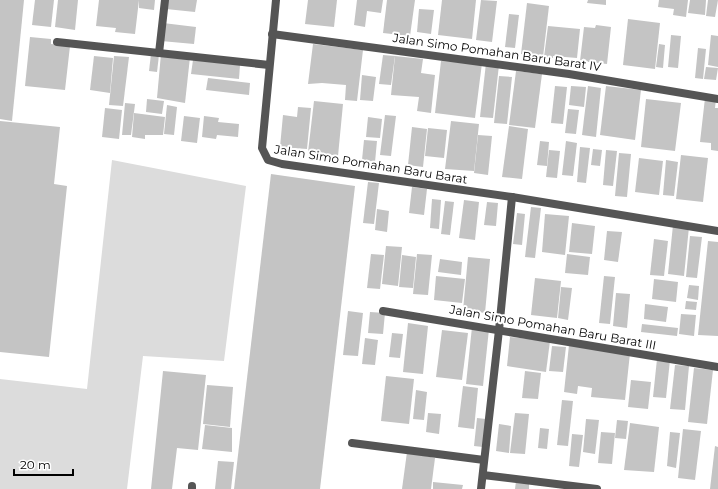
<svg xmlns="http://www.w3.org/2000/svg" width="718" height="489" font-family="Montserrat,sans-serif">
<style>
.green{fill:#dcdcdc}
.building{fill:#c4c4c4}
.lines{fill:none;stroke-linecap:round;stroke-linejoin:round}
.service{stroke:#555;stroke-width:8}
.minor{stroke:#555;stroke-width:8}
.labels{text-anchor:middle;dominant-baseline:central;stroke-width:4;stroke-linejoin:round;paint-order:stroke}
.street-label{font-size:12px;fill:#000;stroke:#fff}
</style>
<rect width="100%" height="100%" fill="#fff"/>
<polygon class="green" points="112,160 246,186 224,361 143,356 127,489 0,489 0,379 87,389"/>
<g class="building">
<polygon points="0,0 24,0 12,121 0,119"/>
<polygon points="35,0 54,0 51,27 32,25"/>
<polygon points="58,0 78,0 75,30 55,27"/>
<polygon points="99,0 139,0 135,34 115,32 116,28 96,26"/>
<polygon points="139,0 155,0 154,10 139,8"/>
<polygon points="167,0 197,0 195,12 166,9"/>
<polygon points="308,0 337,0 334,27 305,24"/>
<polygon points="357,0 383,0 381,13 367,11 365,27 354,25"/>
<polygon points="387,0 415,0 410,36 383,33"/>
<polygon points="442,0 476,0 472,39 438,35"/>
<polygon points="481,0 497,1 492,42 476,40"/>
<polygon points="588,0 606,0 606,5 587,3"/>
<polygon points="659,0 688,0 686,17 673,15 674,9 658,7"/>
<polygon points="690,0 706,0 705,15 688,13"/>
<polygon points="708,0 718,0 715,17 706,16"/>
<polygon points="527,3 549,6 543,57 521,54"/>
<polygon points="419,9 434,10 431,34 417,32"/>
<polygon points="509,14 519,15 515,48 505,47"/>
<polygon points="628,19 660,23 655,69 623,65"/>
<polygon points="163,23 196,27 194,44 161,41"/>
<polygon points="596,25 611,27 607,64 580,61 584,27 595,28"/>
<polygon points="548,26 580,29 577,58 553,56 553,58 544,57"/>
<polygon points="671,35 681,36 678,68 668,67"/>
<polygon points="711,35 718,36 718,67 708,65"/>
<polygon points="30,37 51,39 51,44 70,46 65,90 25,86"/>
<polygon points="313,44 363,50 357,101 345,100 346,85 322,83 308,84"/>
<polygon points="659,44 665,45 663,68 656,67"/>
<polygon points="698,48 706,49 703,79 695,78"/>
<polygon points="151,54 159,55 157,72 149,71"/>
<polygon points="161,54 190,57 185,103 157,98"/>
<polygon points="383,55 395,56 391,85 379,84"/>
<polygon points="94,56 113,58 110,93 90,90"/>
<polygon points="114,56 129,57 123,106 109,105"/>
<polygon points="395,56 423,59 421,73 435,75 431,113 417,111 419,97 391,95"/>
<polygon points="193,60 240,65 239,79 191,74"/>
<polygon points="441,61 482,63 475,118 435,113"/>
<polygon points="486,63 499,65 493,118 480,117"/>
<polygon points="706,67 718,68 716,80 704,79"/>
<polygon points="516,71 542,74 535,128 509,125"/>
<polygon points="362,75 376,77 373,101 360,100"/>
<polygon points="499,76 512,77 507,124 494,123"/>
<polygon points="208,78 250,83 249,95 206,90"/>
<polygon points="555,86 567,87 563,124 551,123"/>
<polygon points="571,86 586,87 584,107 569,105"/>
<polygon points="588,86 601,88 596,137 582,135"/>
<polygon points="606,86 641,90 635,140 600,135"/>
<polygon points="705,98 716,99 715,108 718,108 718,151 711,150 711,143 700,142"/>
<polygon points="147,99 164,101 162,114 146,112"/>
<polygon points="646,99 681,103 675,151 641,147"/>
<polygon points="314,101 343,104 338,156 308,152"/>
<polygon points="125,103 135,104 131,135 122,135"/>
<polygon points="167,105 177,107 174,135 164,134"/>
<polygon points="298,107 311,108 307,149 280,147 283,115 297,117"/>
<polygon points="105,108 122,110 119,139 102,137"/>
<polygon points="568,109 579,110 576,134 565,133"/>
<polygon points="134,113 165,117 163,135 145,135 145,139 132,137"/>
<polygon points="385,115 396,116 391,156 380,155"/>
<polygon points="184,116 200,118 197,143 181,141"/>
<polygon points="204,116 219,118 218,122 239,124 238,137 217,135 216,139 202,137"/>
<polygon points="368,117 382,119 380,138 366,137"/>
<polygon points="0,121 60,127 54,184 67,186 49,357 0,352"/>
<polygon points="451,121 479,124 474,171 445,169"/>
<polygon points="509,126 528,129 522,179 502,177"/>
<polygon points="412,127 427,129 423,167 408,165"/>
<polygon points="428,128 447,130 444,158 425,156"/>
<polygon points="478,135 492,136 488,175 474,173"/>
<polygon points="364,140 377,141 375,162 362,160"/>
<polygon points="540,141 549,142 547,166 537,165"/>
<polygon points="566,141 577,143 573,176 562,175"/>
<polygon points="580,147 590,148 586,183 577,182"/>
<polygon points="593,149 602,150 600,166 591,165"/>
<polygon points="549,150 560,151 557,178 546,177"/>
<polygon points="606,150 617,151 613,186 603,185"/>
<polygon points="619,153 631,154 627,197 615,196"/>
<polygon points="681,155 708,158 703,202 676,199"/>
<polygon points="639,158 663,161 659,195 635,192"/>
<polygon points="666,160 678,162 674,196 663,195"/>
<polygon points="271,174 355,186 320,489 234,489"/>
<polygon points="368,182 379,183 374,224 363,223"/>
<polygon points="412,187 427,189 424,215 409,213"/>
<polygon points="432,199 441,200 439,229 430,228"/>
<polygon points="464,200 479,202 475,240 459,238"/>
<polygon points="445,201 454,202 450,235 441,234"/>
<polygon points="487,202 498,203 496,226 484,225"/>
<polygon points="531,207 541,208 535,258 525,257"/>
<polygon points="377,209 389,211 387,232 375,230"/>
<polygon points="517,213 525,214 522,245 513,244"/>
<polygon points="545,214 569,216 565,255 542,252"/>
<polygon points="572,223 595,226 592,254 569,252"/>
<polygon points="673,225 689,227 684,276 668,274"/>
<polygon points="607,231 622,232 618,262 604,260"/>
<polygon points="690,236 702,237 697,278 686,277"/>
<polygon points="654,239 668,241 664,276 650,275"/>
<polygon points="708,241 718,242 718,336 698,335"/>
<polygon points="386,246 402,247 398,286 382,284"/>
<polygon points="371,254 384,255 380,289 367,288"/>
<polygon points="417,254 432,255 428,295 413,294"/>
<polygon points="567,254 590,257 588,275 565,273"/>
<polygon points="402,255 416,257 413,288 399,287"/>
<polygon points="468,257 490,259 485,313 463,310"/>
<polygon points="440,259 462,262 461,275 438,272"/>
<polygon points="436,276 465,279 462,303 434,300"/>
<polygon points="604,276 615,277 610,324 599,323"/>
<polygon points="535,278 561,281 557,318 531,315"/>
<polygon points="654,279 678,282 676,302 652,299"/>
<polygon points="689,285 699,286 698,300 687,298"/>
<polygon points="561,287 572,288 568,320 558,318"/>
<polygon points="616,293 630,294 627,328 613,326"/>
<polygon points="686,301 697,302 696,310 685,309"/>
<polygon points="645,304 668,307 666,322 644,319"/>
<polygon points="348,311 363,313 358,356 343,355"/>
<polygon points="370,312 385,313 383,334 368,333"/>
<polygon points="681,314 696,315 694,336 679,334"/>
<polygon points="408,323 428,326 423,374 403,372"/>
<polygon points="642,324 678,328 677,336 641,332"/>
<polygon points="472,327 489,329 483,386 466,384"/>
<polygon points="442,330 468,333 462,380 436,377"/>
<polygon points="392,333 403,334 400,358 389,357"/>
<polygon points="510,337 550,341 546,372 507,366"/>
<polygon points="365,338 378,340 375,365 362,364"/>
<polygon points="569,345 630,353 625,400 591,397 592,388 578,386 577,394 564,392"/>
<polygon points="552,346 566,347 563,372 549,371"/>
<polygon points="657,359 670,360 666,398 653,397"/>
<polygon points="675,365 689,366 685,410 670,409"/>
<polygon points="694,368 713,370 707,424 688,422"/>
<polygon points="163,371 206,375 198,450 177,448 172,489 151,489"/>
<polygon points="525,371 541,373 538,399 522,398"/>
<polygon points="386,376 414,379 409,424 381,421"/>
<polygon points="631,380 651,382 648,409 628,407"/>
<polygon points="207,385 233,387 230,427 203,424"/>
<polygon points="463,386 478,388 474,429 458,427"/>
<polygon points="416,390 427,392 424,420 413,419"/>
<polygon points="562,400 573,401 568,446 557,445"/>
<polygon points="428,413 441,414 439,434 426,432"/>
<polygon points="515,413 529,414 525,454 510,453"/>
<polygon points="477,418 486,419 483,447 474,446"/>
<polygon points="586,419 599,420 595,454 583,452"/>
<polygon points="617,420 628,421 626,439 615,438"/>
<polygon points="630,423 659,427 654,472 624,470"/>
<polygon points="499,424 511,426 509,453 496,451"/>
<polygon points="205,425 232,428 232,452 202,449"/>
<polygon points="540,428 549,429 547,449 538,448"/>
<polygon points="683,429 701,431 695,480 678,478"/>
<polygon points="601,432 615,433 612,464 598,463"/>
<polygon points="670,432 680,433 676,468 667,466"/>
<polygon points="572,434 583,435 579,467 569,466"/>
<polygon points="715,446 718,447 718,489 710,489"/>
<polygon points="407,452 435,458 431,489 402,489"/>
<polygon points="218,461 234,462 231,489 215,489"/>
<polygon points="516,481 529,483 529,489 515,489"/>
<polygon points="433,482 463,485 462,489 433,489"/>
</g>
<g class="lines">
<polyline class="service" points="192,489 192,486"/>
<g class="minor">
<polyline points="276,0 262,148 268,160 282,164 512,197 718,231"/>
<polyline points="272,34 569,74 718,99"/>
<polyline points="57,42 269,65"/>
<polyline points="159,53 165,0"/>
<polyline points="383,311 718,367"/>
<polyline points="352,443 484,460"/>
<polyline points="483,475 597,489"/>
<polyline points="481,489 499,330 512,197"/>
</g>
</g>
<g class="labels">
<g class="street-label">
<text transform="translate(497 52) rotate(8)">Jalan Simo Pomahan Baru Barat IV</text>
<text transform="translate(371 164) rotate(9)">Jalan Simo Pomahan Baru Barat</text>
<text transform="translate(553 327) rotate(10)">Jalan Simo Pomahan Baru Barat III</text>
</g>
</g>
<path d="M14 469v6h59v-6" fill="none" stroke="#000000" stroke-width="2"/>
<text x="20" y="469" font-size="12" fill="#000000" stroke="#ffffff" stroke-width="3" paint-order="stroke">20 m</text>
</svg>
